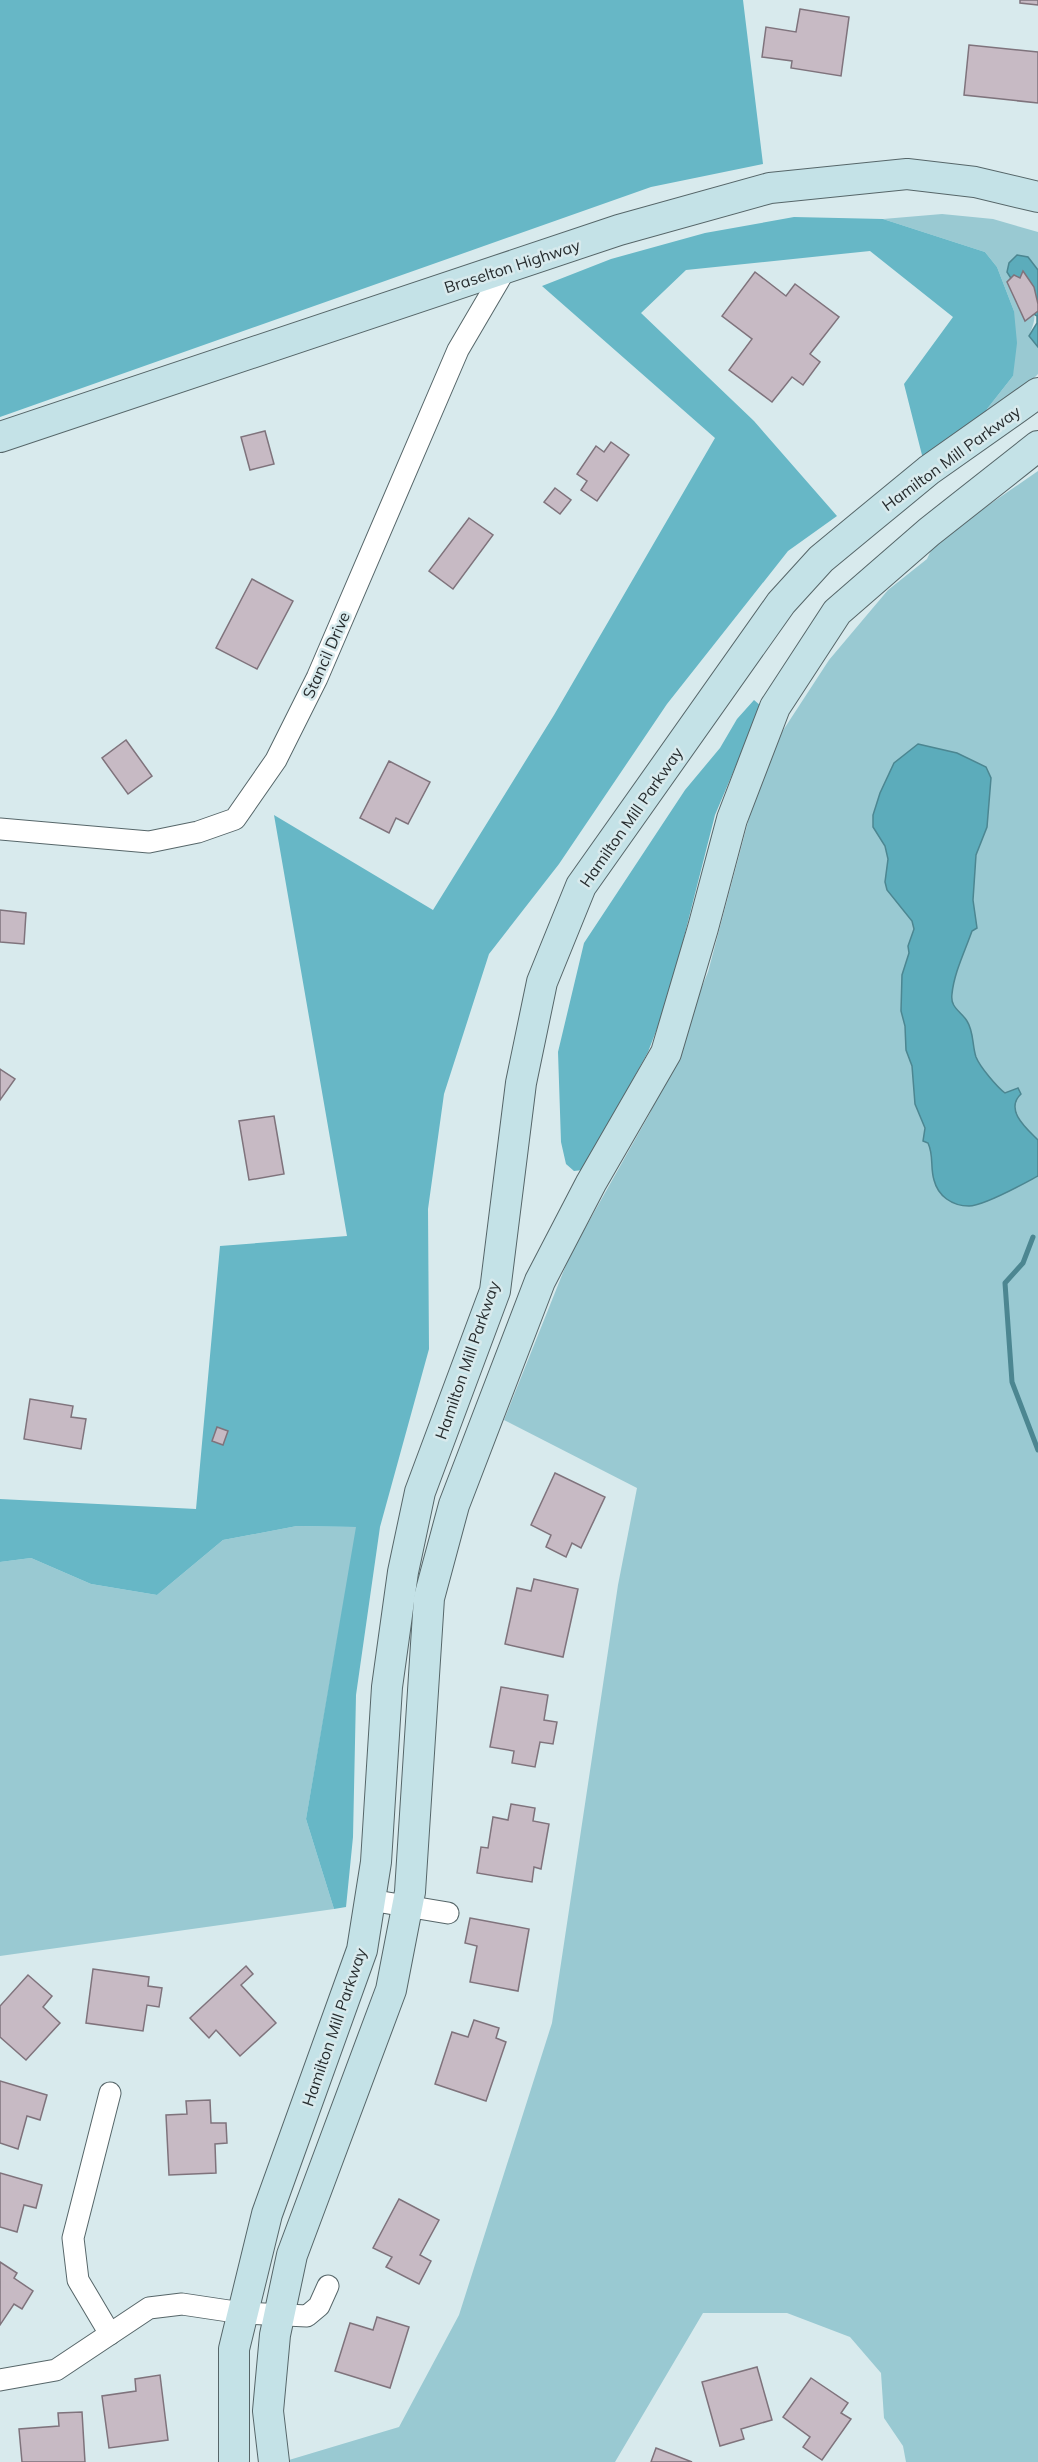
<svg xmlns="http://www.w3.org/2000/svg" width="1038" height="2462" font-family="Mulish,sans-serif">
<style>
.green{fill:#99c9d2}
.forest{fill:#67b7c6}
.water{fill:#5cacbb;stroke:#4c8691;stroke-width:1.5}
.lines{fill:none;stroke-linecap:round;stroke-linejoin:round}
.stream{stroke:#4c8691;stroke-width:5}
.building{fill:#c7bac4;stroke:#7f737c;stroke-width:1.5}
.street-casing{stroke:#566669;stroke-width:23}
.secondary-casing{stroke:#566669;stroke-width:32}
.street{stroke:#fff;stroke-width:21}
.secondary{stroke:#c4e2e7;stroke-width:30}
.labels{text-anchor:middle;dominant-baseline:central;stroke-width:5;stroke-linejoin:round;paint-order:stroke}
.street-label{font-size:16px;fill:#272d2f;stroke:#d8eaed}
</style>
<rect width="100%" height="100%" fill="#d8eaed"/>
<g class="green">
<path d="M942,214L993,219L1038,232V270L1035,268L1021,294C1036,314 1038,313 1029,336L1038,347V374L1007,406L984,420L987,409L1013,376L1014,311L997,267L985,252L883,219Z"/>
<polygon points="1038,471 1038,2462 906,2462 903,2446 884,2418 881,2373 850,2337 787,2313 703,2313 615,2462 289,2462 289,2460 399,2427 459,2315 552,2023 618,1585 637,1488 504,1420 570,1255 650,1113 708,972 753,803 782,732 829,660 888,590 927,559 935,542"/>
<polygon points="297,1526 357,1527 306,1819 334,1909 0,1956 0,1562 31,1558 91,1584 157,1595 223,1540"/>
</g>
<g class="forest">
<polygon points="0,0 743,0 763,164 651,187 0,417"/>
<polygon points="794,217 883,219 985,252 997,267 1014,311 1017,343 1013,376 987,409 984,420 923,459 904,384 953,317 870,251 686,270 641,313 754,421 837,516 788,551 667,704 559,864 489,954 444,1094 428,1209 429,1349 380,1527 356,1695 353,1837 346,1907 334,1909 306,1819 356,1527 297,1526 223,1540 157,1595 91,1584 31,1558 0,1562 0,1499 196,1509 220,1246 347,1236 274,815 433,910 554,715 715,438 542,286 611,259 705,233"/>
<polygon points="754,700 761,706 715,815 668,1000 648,1052 583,1170 574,1171 566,1164 561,1142 558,1052 584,943 685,790 720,748 737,719"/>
</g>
<g class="water">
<polygon points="1017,255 1028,257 1038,270 1038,347 1029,336 1037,323 1037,316 1024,308 1021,294 1007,272 1009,263"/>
<path d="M918,744L957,753L986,767L991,778L987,827L976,855L973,900L977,928L972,931C965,951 954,973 952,994C950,1008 961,1011 967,1021C974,1032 972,1045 976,1057C980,1067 997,1087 1005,1093L1018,1088L1021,1094C1004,1110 1027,1129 1038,1140V1176C1023,1184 984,1206 969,1206C952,1206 938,1196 934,1180C930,1167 934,1156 928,1143L923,1141L925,1128L915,1104L912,1066L906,1050L905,1026L901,1011L902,975L909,953L908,946L914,929L912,921L887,890L885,882L888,859L885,846L873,827V815L880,793L894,763Z"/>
</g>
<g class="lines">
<polyline class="stream" points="1033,1237 1023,1263 1005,1283 1012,1382 1038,1450"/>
</g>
<g class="building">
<polygon points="1020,0 1038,0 1038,5 1020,3"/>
<polygon points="800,9 849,17 841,76 791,68 792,61 762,57 766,27 796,32"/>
<polygon points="969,45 1038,52 1038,103 964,95"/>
<polygon points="1023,271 1034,287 1038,304 1038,311 1025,321 1007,282 1014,275 1020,278"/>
<polygon points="755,272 786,296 795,284 839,317 810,354 820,362 803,385 792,377 772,402 729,370 752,339 722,316"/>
<polygon points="265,431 274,464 250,470 241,437"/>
<polygon points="611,442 629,455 597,501 581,490 587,481 577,474 596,446 604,452"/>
<polygon points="555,488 571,500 560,514 544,502"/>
<polygon points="469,518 493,535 453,589 429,571"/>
<polygon points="252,579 293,601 257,669 216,648"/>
<polygon points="126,740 152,776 128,794 102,758"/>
<polygon points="389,761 430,782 408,824 396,818 389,833 360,818"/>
<polygon points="0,910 26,913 24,944 0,942"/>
<polygon points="0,1069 15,1079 0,1100"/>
<polygon points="274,1116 284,1174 249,1180 239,1121"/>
<polygon points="30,1399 73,1406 71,1417 86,1419 81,1449 24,1439"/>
<polygon points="217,1427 228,1431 223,1445 212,1441"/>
<polygon points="555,1473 605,1497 581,1548 572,1543 566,1557 546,1547 551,1535 531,1525"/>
<polygon points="534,1579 578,1589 563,1657 505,1644 517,1588 531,1591"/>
<polygon points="501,1687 548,1695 544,1720 557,1722 553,1744 540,1742 535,1767 512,1763 514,1751 490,1747"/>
<polygon points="511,1804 535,1808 533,1821 549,1824 541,1869 534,1867 532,1882 477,1873 481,1847 488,1848 493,1817 508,1820"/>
<polygon points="470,1918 529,1929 518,1991 470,1982 477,1946 465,1943"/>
<polygon points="246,1966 253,1974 241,1985 276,2023 240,2056 216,2030 209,2038 190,2018"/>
<polygon points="93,1969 149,1977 148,1986 162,1988 159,2007 147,2005 143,2031 86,2023"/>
<polygon points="28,1975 52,1996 43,2007 60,2023 26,2060 0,2037 0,2006"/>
<polygon points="474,2020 499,2028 496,2038 506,2042 486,2101 435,2084 452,2032 468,2037"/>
<polygon points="0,2081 47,2095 40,2120 27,2116 18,2149 0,2143"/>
<polygon points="210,2100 211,2123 226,2123 227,2143 215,2144 216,2173 169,2175 166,2115 187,2114 186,2101"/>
<polygon points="0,2173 42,2185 36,2208 24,2205 17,2232 0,2227"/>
<polygon points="399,2199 439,2220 420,2255 431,2261 419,2284 386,2267 392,2257 373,2248"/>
<polygon points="0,2262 17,2273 14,2278 33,2291 22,2309 14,2304 0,2325"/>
<polygon points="377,2317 409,2327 390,2388 335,2371 350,2323 373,2330"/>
<polygon points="757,2367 772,2420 741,2429 744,2439 720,2446 702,2382"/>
<polygon points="160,2375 168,2440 109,2448 102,2396 136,2391 135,2379"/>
<polygon points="811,2378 848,2403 841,2413 851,2419 822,2460 803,2447 810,2437 783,2417"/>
<polygon points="82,2412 85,2462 22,2462 19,2429 59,2426 58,2413"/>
<polygon points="656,2448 692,2462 651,2462"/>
</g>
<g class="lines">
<defs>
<g id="street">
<polyline points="0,829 149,842 198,832 235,819 276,760 317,678 458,350 506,268"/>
<polyline points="370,1900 448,1913"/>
<polyline points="110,2093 73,2238 78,2280 110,2334"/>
<polyline points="0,2380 56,2370 149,2308 182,2304 242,2313 307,2316 319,2306 328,2286"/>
</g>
<g id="secondary">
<polyline points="0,437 619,230 770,188 907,174 975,182 1038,197"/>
<polyline points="234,2462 234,2349 267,2214 362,1950 376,1862 387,1687 403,1572 420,1492 495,1291 521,1083 542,982 581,886 781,603 821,559 867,521 929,470 1038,393"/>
<polyline points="274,2462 268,2411 275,2335 292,2255 391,1990 410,1892 429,1598 454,1505 540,1281 591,1183 666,1053 703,928 732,819 775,707 837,612 929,532 1038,446"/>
</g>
</defs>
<use href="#street" class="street-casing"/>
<use href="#secondary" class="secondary-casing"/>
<use href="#street" class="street"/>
<use href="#secondary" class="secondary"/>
</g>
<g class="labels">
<g class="street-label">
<text transform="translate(512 266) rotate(-18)">Braselton Highway</text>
<text transform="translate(951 458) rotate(-36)">Hamilton Mill Parkway</text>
<text transform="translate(326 655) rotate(-66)">Stancil Drive</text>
<text transform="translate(631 817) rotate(-55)">Hamilton Mill Parkway</text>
<text transform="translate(467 1360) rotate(-71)">Hamilton Mill Parkway</text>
<text transform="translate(334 2027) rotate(-71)">Hamilton Mill Parkway</text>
</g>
</g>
</svg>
